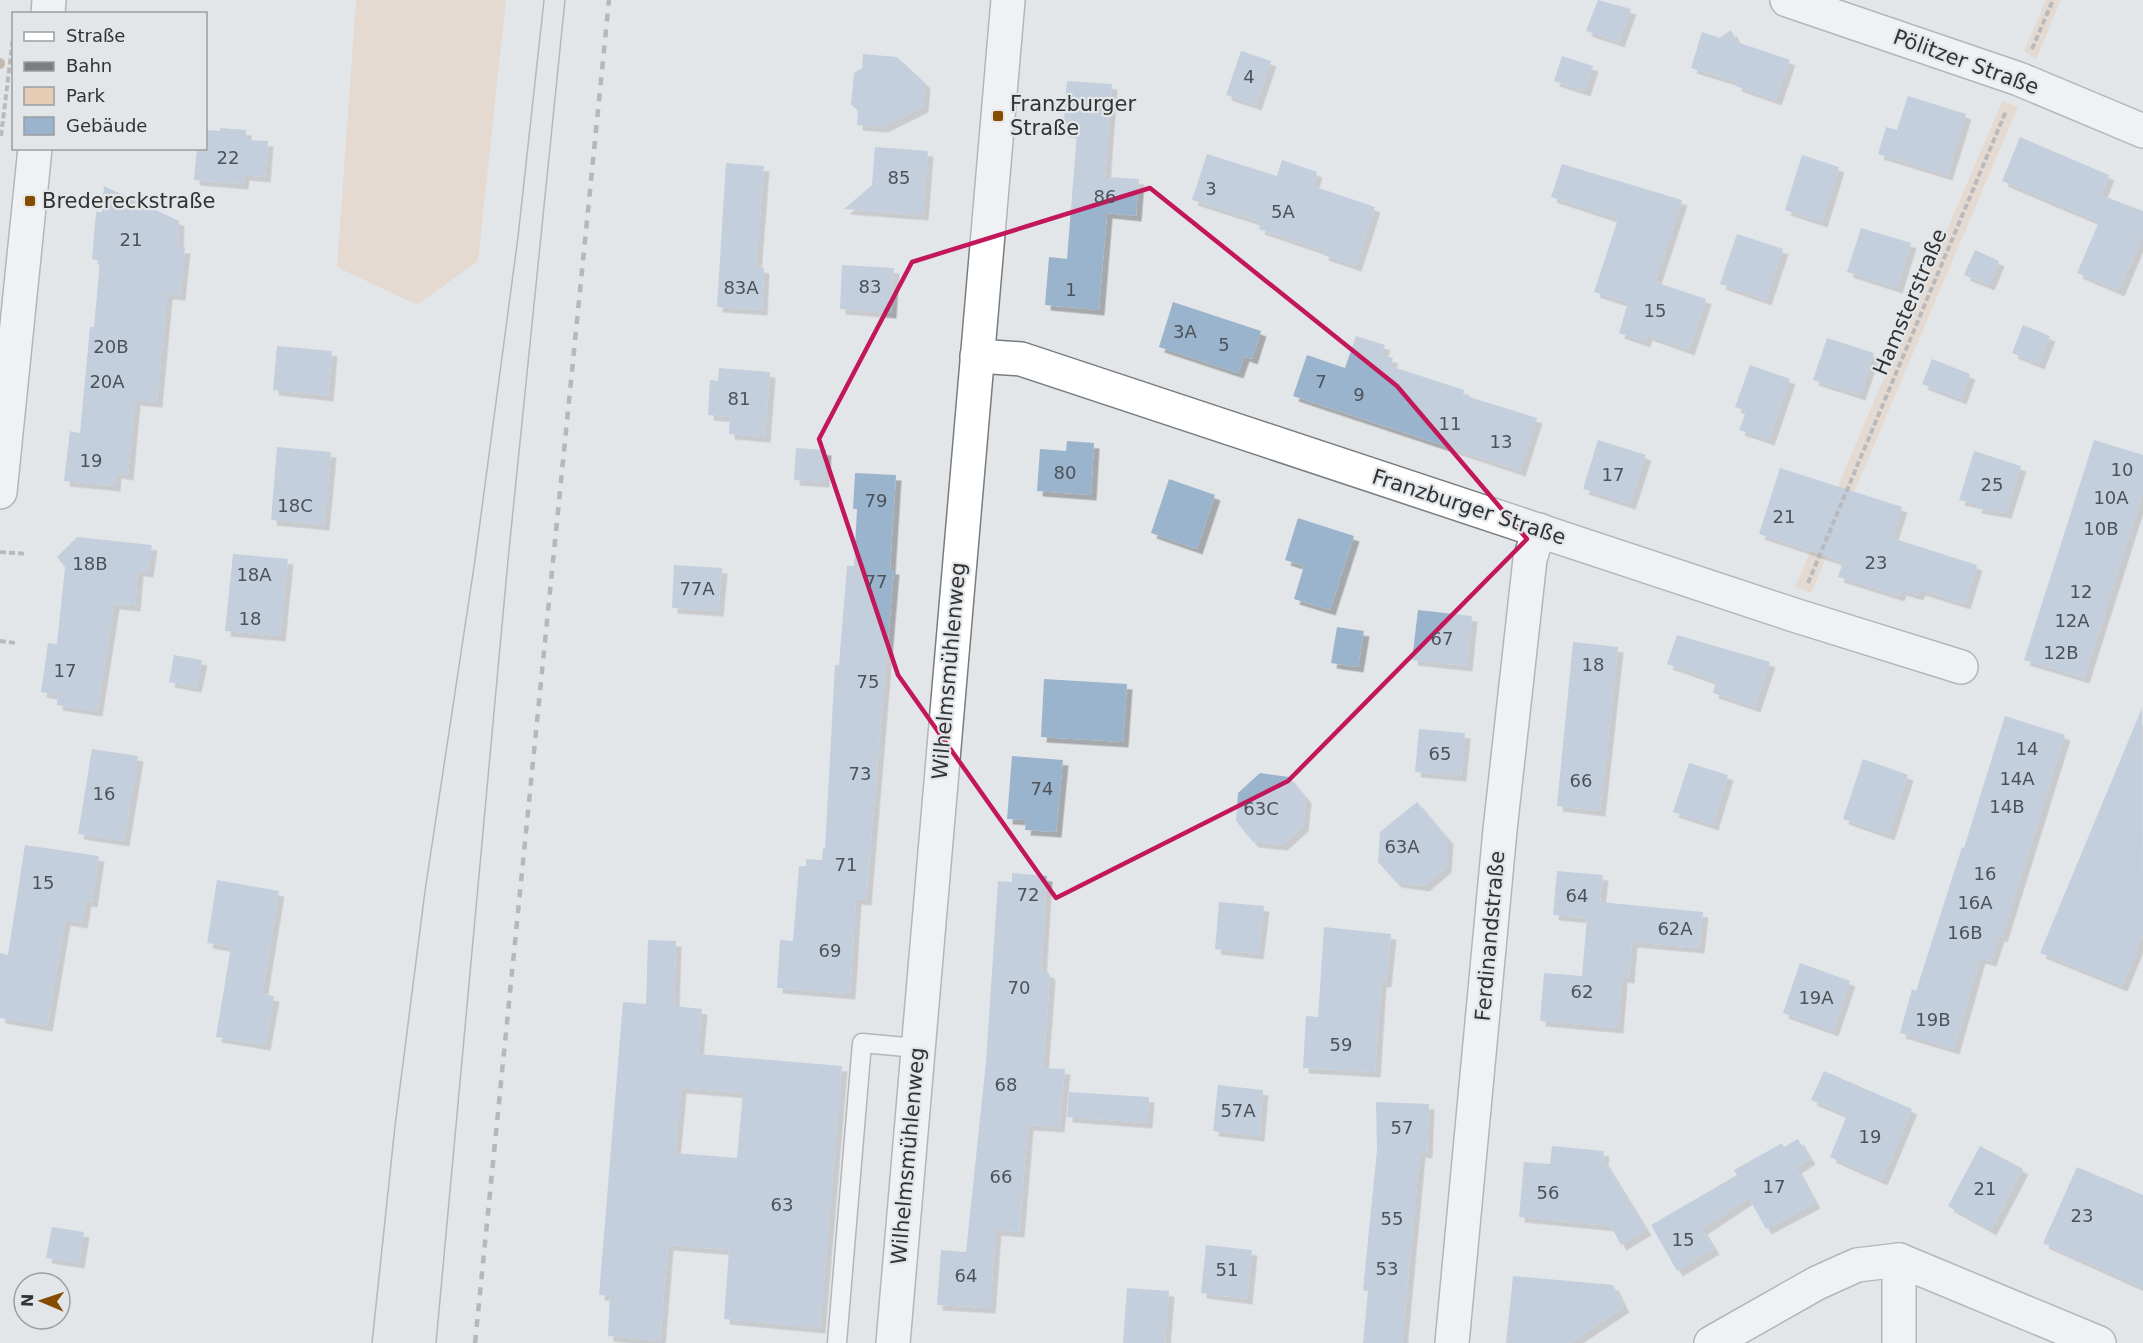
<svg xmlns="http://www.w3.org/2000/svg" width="2143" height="1343" font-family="'DejaVu Sans',sans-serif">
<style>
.green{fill:#e6ccb4}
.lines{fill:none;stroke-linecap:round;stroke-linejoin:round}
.stream{stroke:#9e846d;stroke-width:10}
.building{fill:#9bb4cd;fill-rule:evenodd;filter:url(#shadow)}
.service-casing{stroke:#797c7f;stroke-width:21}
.minor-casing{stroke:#797c7f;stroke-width:36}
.tertiary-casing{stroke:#797c7f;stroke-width:36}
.path{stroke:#838587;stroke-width:4;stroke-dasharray:6 3;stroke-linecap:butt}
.service{stroke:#fff;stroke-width:18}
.minor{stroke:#fff;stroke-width:33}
.tertiary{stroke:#fff;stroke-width:33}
.tram{stroke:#7c7e80;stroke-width:1.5}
.rail{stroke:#7c7e80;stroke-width:4.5;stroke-dasharray:8 8;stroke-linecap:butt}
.marked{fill:none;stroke:#c2185b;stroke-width:4.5;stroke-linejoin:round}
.poi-dot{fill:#854c00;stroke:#e3e6e9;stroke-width:2}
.labels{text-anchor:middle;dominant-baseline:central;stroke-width:4.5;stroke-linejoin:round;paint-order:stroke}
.number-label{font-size:18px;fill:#4c525a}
.street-label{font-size:21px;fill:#313233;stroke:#e3e6e9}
.poi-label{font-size:21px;fill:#313233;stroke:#e3e6e9;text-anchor:start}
</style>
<defs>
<filter id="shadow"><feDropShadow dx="5.5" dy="5.5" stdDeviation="0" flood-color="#0004"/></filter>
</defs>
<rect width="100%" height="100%" fill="#e3e6e9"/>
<g class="green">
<polygon points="356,0 506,0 478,261 417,305 337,267"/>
<polygon points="2046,0 2061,0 2036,59 2024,51"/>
<polygon points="2002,101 2018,107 1811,593 1795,587"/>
</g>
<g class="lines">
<polyline class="stream" points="0,64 0,63"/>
</g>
<g class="building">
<polygon points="1598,0 1631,9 1619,42 1586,31"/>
<polygon points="1731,30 1737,42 1790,60 1776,100 1736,86 1737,82 1691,68 1702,32 1720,38"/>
<polygon points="1241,51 1271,61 1256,105 1226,95"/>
<polygon points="863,54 897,57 925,83 923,107 882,127 857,125 858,110 851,105 854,73 862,68"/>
<polygon points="1562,56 1593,66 1585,91 1554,81"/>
<polygon points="1067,81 1112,84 1105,177 1139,179 1136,216 1107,213 1099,310 1045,305 1049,257 1067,259 1077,133 1063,132"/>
<polygon points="1908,96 1966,114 1947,175 1878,154 1886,127 1897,130"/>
<polygon points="220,128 246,130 246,140 268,141 265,177 244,175 243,184 194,180 197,148 206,148 206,130 220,131"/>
<polygon points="2020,137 2109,175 2101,195 2143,211 2143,234 2119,291 2077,273 2099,222 2002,181"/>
<polygon points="875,147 928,151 923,215 844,209 872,185"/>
<polygon points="1207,154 1277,176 1282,160 1317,172 1313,186 1375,207 1356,266 1323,255 1324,251 1259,229 1261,222 1192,200"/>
<polygon points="1802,155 1839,167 1822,222 1785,210"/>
<polygon points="726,163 764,166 756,267 764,268 762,310 717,307"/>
<polygon points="1562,164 1682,200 1655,282 1706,299 1689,350 1647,335 1645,342 1619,333 1628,303 1594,292 1618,219 1551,197"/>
<polygon points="104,186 179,221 178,248 185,248 180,295 167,294 157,402 135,400 128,475 116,473 115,486 64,481 70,431 80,433 90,327 94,327 100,261 92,259 96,212 102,212"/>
<polygon points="1861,228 1911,243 1897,288 1847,272"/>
<polygon points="1737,234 1783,249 1766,300 1720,284"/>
<polygon points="1975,250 1999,261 1989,285 1964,275"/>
<polygon points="842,265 894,268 891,313 840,309"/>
<polygon points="1173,302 1261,331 1252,359 1244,356 1238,373 1159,347"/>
<polygon points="2023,325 2050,336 2039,364 2012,353"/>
<polygon points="1356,336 1385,345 1381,355 1393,358 1390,366 1464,390 1463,395 1537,418 1520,471 1293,396 1307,355 1345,368"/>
<polygon points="1827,338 1874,353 1860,395 1813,380"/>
<polygon points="277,346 332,351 328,396 273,390"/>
<polygon points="1932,359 1970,374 1961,399 1922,384"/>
<polygon points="1750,365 1790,379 1769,440 1739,430 1746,411 1735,407"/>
<polygon points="719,368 770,372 765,437 729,434 730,417 708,415 710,380 718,381"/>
<polygon points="1598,440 1646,455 1630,504 1583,489"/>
<polygon points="2094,440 2143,455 2143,492 2084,678 2024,660"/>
<polygon points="1067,441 1094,443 1091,495 1037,491 1040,449 1066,451"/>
<polygon points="277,447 331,452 324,525 271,520"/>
<polygon points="796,448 826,450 824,482 794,480"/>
<polygon points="1974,451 2021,466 2006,513 1976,508 1977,504 1959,500"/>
<polygon points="1780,468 1902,507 1892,538 1977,565 1965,604 1920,590 1918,595 1901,590 1899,596 1838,577 1843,562 1759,534"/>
<polygon points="855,473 896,475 890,569 894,569 866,900 856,899 850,994 777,988 780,940 793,941 799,866 806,866 806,859 822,860 823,848 825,849 835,665 839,665 847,566 854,566 857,509 853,509"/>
<polygon points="1169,479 1215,495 1197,549 1151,533"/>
<polygon points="1298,518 1354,536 1330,610 1294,599 1304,566 1285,560"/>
<polygon points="77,537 152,545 148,572 138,571 135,606 114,604 97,711 57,705 58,695 41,692 48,643 57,644 65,567 57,557"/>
<polygon points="233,554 288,559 280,636 225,631"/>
<polygon points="674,565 722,568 718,611 672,608"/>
<polygon points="1418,610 1472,616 1467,666 1412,660"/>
<polygon points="1337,627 1364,631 1358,667 1331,663"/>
<polygon points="1677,635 1770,662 1755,707 1713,693 1716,681 1667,664"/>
<polygon points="1573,642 1618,647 1600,811 1557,806"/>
<polygon points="174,655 202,660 196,687 169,682"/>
<polygon points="1044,679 1127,684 1123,742 1041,737"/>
<polygon points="2142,708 2143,935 2122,986 2040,953"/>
<polygon points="2005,716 2065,735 2002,937 1999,936 1991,961 1980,958 1954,1049 1900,1033 1912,989 1916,991 1962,847 1964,848"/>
<polygon points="1419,729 1465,733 1461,776 1415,772"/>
<polygon points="92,749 138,756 124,841 78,834"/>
<polygon points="1012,756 1063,760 1056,832 1025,830 1026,820 1007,819"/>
<polygon points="1863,759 1908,775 1889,835 1843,819"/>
<polygon points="1689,763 1728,775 1713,825 1673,812"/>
<polygon points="1260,773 1289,777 1306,798 1303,826 1282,845 1253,842 1236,821 1238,793"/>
<polygon points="1417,802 1448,839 1446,867 1424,886 1396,882 1378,862 1380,832"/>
<polygon points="25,845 99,856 92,902 86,901 82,923 65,920 47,1026 0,1018 0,953 8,955"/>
<polygon points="1557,871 1603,875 1600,902 1703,912 1699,948 1632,942 1629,978 1622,977 1618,1028 1540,1021 1544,973 1582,976 1587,918 1553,915"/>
<polygon points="1012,873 1047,876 1041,972 1048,972 1050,976 1043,1068 1065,1069 1059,1127 1028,1125 1019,1232 996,1230 990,1308 937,1305 941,1250 966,1252 986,1062 998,881 1012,882"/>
<polygon points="217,880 279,891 262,994 274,996 265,1045 216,1037 231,947 207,943"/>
<polygon points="1219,902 1264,906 1258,954 1215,949"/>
<polygon points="1324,927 1391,934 1386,982 1381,982 1375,1072 1303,1068 1306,1016 1318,1017"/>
<path d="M648,940L676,941L674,1006L702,1009L698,1054L842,1066L820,1328L724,1319L729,1250L668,1245L660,1341L608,1336L610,1296L599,1295L623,1002L646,1004ZM681,1088L743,1093L737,1158L675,1153Z"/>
<polygon points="1800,963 1850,981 1833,1031 1783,1013"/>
<polygon points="1824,1071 1912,1109 1882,1180 1830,1157 1847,1115 1811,1100"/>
<polygon points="1218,1085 1263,1090 1259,1136 1213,1131"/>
<polygon points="1069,1092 1149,1097 1147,1123 1067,1117"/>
<polygon points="1376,1102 1429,1104 1427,1153 1420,1152 1402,1343 1363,1343 1368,1291 1363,1290 1377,1150"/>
<polygon points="1798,1139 1810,1159 1796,1168 1815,1203 1766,1229 1749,1198 1702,1229 1714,1249 1677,1271 1651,1225 1737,1175 1734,1170 1782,1143 1784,1147"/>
<polygon points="1552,1146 1604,1151 1603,1160 1646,1230 1621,1245 1611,1226 1519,1217 1524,1162 1550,1164"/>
<polygon points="1980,1146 2023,1169 1991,1230 1948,1206"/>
<polygon points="2077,1167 2143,1195 2143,1288 2043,1243"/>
<polygon points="52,1227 84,1232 79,1263 46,1258"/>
<polygon points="1206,1245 1252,1250 1247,1299 1201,1293"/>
<polygon points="1513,1276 1613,1285 1624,1307 1570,1343 1506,1343"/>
<polygon points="1127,1288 1169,1291 1165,1343 1123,1343"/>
</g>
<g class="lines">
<defs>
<polyline id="service" points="837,1343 862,1043 917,1048"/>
<g id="minor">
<polyline points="1787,0 2019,79 2143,131"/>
<polyline points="977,356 1021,359 1794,615 1961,667"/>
<polyline points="1452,1343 1500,830 1530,559 1539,530"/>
<polyline points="1711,1343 1817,1283 1857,1265 1899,1260 2099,1343"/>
<polyline points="1899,1343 1899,1260"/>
</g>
<g id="tertiary">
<polyline points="48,14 49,0"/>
<polyline points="0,492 35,148"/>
<polyline points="893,1343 1008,0"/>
</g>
</defs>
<use href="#service" class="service-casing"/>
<use href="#minor" class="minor-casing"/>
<use href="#tertiary" class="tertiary-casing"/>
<g class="path">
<polyline points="2032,49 2053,0"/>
<polyline points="1,136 14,30"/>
<polyline points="0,552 27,554"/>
<polyline points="1808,583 2006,111"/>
<polyline points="0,641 16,643"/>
</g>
<use href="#service" class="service"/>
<use href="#minor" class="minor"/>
<use href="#tertiary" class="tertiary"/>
<g class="tram">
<polyline points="372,1343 395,1126 425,891 475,560 518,237 544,0"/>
<polyline points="436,1343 508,560 565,0"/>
</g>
<polyline class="rail" points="475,1343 609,0"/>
</g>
<path d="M0 0H2143V1343H0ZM1150,188L1397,386L1527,539L1288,781L1056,898L898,675L819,439L912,262Z" fill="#e3e6e9" fill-opacity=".55" fill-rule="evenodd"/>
<path class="marked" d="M1150,188L1397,386L1527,539L1288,781L1056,898L898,675L819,439L912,262Z"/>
<g class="poi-dot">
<rect x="992" y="110" width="12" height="12" rx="3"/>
<rect x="24" y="195" width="12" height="12" rx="3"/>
</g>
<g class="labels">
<g class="number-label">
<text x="1249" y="76">4</text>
<text x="228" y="157">22</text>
<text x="899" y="177">85</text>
<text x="1211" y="188">3</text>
<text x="1105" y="196">86</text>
<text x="1283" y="211">5A</text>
<text x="131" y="239">21</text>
<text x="870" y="286">83</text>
<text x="741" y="287">83A</text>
<text x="1071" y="289">1</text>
<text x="1655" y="310">15</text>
<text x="1185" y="331">3A</text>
<text x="1224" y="344">5</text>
<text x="111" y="346">20B</text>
<text x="107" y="381">20A</text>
<text x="1321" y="381">7</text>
<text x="1359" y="394">9</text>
<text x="739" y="398">81</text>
<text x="1450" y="423">11</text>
<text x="1501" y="441">13</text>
<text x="91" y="460">19</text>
<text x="2122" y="469">10</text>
<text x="1065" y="472">80</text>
<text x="1613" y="474">17</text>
<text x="1992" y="484">25</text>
<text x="2111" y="497">10A</text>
<text x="876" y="500">79</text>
<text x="295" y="505">18C</text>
<text x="1784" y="516">21</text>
<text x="2101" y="528">10B</text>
<text x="1876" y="562">23</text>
<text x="90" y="563">18B</text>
<text x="254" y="574">18A</text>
<text x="876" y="581">77</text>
<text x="697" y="588">77A</text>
<text x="2081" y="591">12</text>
<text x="250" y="618">18</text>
<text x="2072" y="620">12A</text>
<text x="1442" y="638">67</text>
<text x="2061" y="652">12B</text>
<text x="1593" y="664">18</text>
<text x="65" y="670">17</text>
<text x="868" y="681">75</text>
<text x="2027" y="748">14</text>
<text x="1440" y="753">65</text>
<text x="860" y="773">73</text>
<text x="2017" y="778">14A</text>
<text x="1581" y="780">66</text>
<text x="1042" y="788">74</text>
<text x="104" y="793">16</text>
<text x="2007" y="806">14B</text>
<text x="1261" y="808">63C</text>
<text x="1402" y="846">63A</text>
<text x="846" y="864">71</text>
<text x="1985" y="873">16</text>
<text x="43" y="882">15</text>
<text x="1028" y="894">72</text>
<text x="1577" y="895">64</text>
<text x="1975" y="902">16A</text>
<text x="1675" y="928">62A</text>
<text x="1965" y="932">16B</text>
<text x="830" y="950">69</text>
<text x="1019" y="987">70</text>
<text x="1582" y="991">62</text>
<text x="1816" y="997">19A</text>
<text x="1933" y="1019">19B</text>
<text x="1341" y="1044">59</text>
<text x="1006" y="1084">68</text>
<text x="1238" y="1110">57A</text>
<text x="1402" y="1127">57</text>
<text x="1870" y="1136">19</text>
<text x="1001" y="1176">66</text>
<text x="1774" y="1186">17</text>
<text x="1985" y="1188">21</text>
<text x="1548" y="1192">56</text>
<text x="782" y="1204">63</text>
<text x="2082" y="1215">23</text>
<text x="1392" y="1218">55</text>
<text x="1683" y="1239">15</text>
<text x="1387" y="1268">53</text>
<text x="1227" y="1269">51</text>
<text x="966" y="1275">64</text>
</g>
<g class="street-label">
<text transform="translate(1966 62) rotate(20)">Pölitzer Straße</text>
<text transform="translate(1910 302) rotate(-67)">Hamsterstraße</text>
<text transform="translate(1469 507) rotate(18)">Franzburger Straße</text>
<text transform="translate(949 671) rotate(-85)">Wilhelmsmühlenweg</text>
<text transform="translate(1490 936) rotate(-85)">Ferdinandstraße</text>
<text transform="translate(908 1156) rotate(-85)">Wilhelmsmühlenweg</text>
</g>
<g class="poi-label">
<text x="1010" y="104">Franzburger<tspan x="1010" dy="24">Straße</tspan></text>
<text x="42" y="201">Bredereckstraße</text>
</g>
</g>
<rect x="12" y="12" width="195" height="138" fill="#e3e6e9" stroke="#9c9ea0" stroke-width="1.5"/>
<rect x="24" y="32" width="30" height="9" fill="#ffffff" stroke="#9c9ea0" stroke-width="1.5"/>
<text x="66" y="42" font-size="18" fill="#313233">Straße</text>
<rect x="24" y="62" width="30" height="9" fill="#7c7e80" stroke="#9c9ea0" stroke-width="1.5"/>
<text x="66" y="72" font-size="18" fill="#313233">Bahn</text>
<rect x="24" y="87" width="30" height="18" fill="#e6ccb4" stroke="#9c9ea0" stroke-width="1.5"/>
<text x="66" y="102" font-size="18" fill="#313233">Park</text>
<rect x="24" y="117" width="30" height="18" fill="#9bb4cd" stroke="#9c9ea0" stroke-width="1.5"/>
<text x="66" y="132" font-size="18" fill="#313233">Gebäude</text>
<g transform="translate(42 1301) rotate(272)"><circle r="28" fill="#e3e6e9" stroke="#9c9ea0" stroke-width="1.5"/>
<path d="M0-4.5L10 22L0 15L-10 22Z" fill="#854c00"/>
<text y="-9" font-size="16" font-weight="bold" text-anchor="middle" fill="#313233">N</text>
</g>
</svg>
